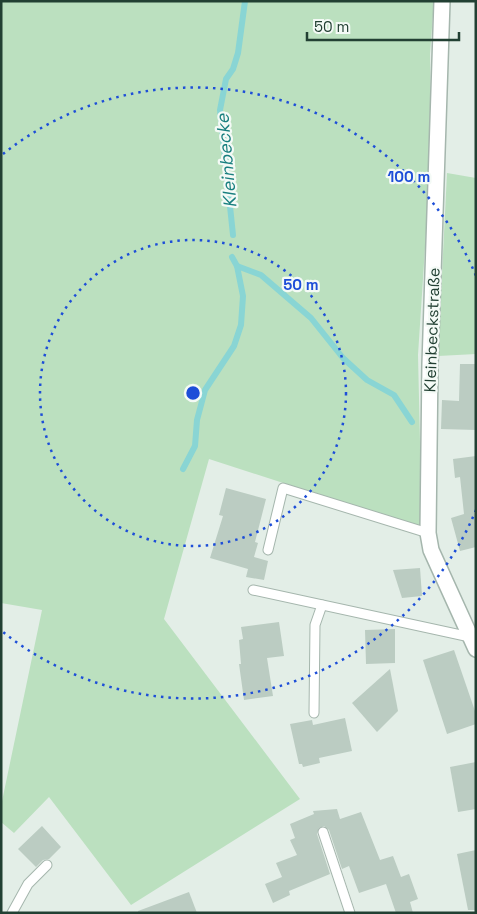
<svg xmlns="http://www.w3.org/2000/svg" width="477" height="914" font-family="'Space Grotesk',sans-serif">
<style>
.green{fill:#bbe0bf}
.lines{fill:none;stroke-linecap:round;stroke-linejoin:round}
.stream{stroke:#89d5d4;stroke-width:6}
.building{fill:#bbccc2}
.service-casing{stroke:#a5b6ad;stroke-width:11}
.tertiary-casing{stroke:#a5b6ad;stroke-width:18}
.service{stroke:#fff;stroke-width:9}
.tertiary{stroke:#fff;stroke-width:15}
.ring{fill:none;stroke:#1d4ed8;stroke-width:2.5;stroke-dasharray:2.5 5}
.labels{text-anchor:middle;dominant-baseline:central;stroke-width:4.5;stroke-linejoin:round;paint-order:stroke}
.street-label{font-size:16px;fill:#224033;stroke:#f4faf6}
.water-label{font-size:18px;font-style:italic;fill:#187f7f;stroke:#f4faf6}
.centre{fill:#1d4ed8;stroke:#f4faf6;stroke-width:2.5}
.ring-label{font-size:15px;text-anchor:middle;font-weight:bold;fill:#1d4ed8;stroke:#f4faf6;stroke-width:4.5;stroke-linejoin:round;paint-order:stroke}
</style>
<rect width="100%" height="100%" fill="#e3eee7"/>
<g class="green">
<polygon points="1,1 434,1 430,54 431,121 430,171 418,355 422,528 209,459 164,619 300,799 131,905 49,797 14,833 1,822 1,806 42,610 1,603"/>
<polygon points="447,173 476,178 476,354 438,356"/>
</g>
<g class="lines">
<g class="stream">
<polyline points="233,235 220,110 226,79 233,69 238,53 245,1"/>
<polyline points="237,266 261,275 311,318 343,358 367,380 394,395 412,422"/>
<polyline points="183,469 195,446 197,420 205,390 234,346 241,325 243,296 237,266 232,257"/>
</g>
</g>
<g class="building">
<polygon points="460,364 476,364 476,430 441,429 442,400 459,401"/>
<polygon points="476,456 476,547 460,551 451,518 464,514 460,477 455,478 453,459"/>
<polygon points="226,488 266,499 255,542 258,543 254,557 268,561 264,580 246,577 248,569 210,558 223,516 219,515"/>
<polygon points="420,568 422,596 402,598 393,570"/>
<polygon points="279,622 284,656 267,658 273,696 244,700 239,664 241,664 239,640 243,639 241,627"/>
<polygon points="395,629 395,663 366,664 365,630"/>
<polygon points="454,650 476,714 476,724 447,734 423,660"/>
<polygon points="390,669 398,711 377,732 352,703"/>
<polygon points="345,718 352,751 319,758 320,763 303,767 302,764 299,764 290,724 312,720 313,725"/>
<polygon points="476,762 476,809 458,812 450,767"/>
<polygon points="337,809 340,819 361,812 380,860 393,856 401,877 409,874 418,899 410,902 413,913 396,913 386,884 359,893 349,866 342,869 329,830 324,826 319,828 317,834 330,874 289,891 290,895 273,903 265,884 282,877 276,863 297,855 290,840 295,838 290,824 314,814 313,811"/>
<polygon points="42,826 61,847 49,859 43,860 36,867 18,849"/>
<polygon points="476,850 476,910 468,910 457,854"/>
<polygon points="189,892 197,913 138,913 138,911"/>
</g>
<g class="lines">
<defs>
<g id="service">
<polyline points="268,550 283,488 428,533"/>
<polyline points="253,590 470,637"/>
<polyline points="314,713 315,625 322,605"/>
<polyline points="323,832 350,913"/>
<polyline points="12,913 28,884 47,865"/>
</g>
<polyline id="tertiary" points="442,1 430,364 428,533 431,550 476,649"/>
</defs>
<use href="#service" class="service-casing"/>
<use href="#tertiary" class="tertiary-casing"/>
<use href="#service" class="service"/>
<use href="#tertiary" class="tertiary"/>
</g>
<g class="ring">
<circle cx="193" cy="393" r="153"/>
<path d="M476 510A306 306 0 0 1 3 632M3 154A306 306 0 0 1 476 276"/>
</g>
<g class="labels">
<g class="street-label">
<text transform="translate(432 330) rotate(-88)">Kleinbeckstraße</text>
</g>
<g class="water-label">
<text transform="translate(226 161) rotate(-95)">Kleinbecke</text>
</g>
</g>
<circle cx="193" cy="393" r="8" class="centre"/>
<g class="ring-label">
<text x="409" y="182">100 m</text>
<text x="301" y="290">50 m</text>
</g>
<rect width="477" height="914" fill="none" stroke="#224033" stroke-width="5"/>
<path d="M307 32v8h152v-8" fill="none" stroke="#224033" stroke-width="2.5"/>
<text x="314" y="32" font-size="15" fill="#224033" stroke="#f4faf6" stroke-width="4" paint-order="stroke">50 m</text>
</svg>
